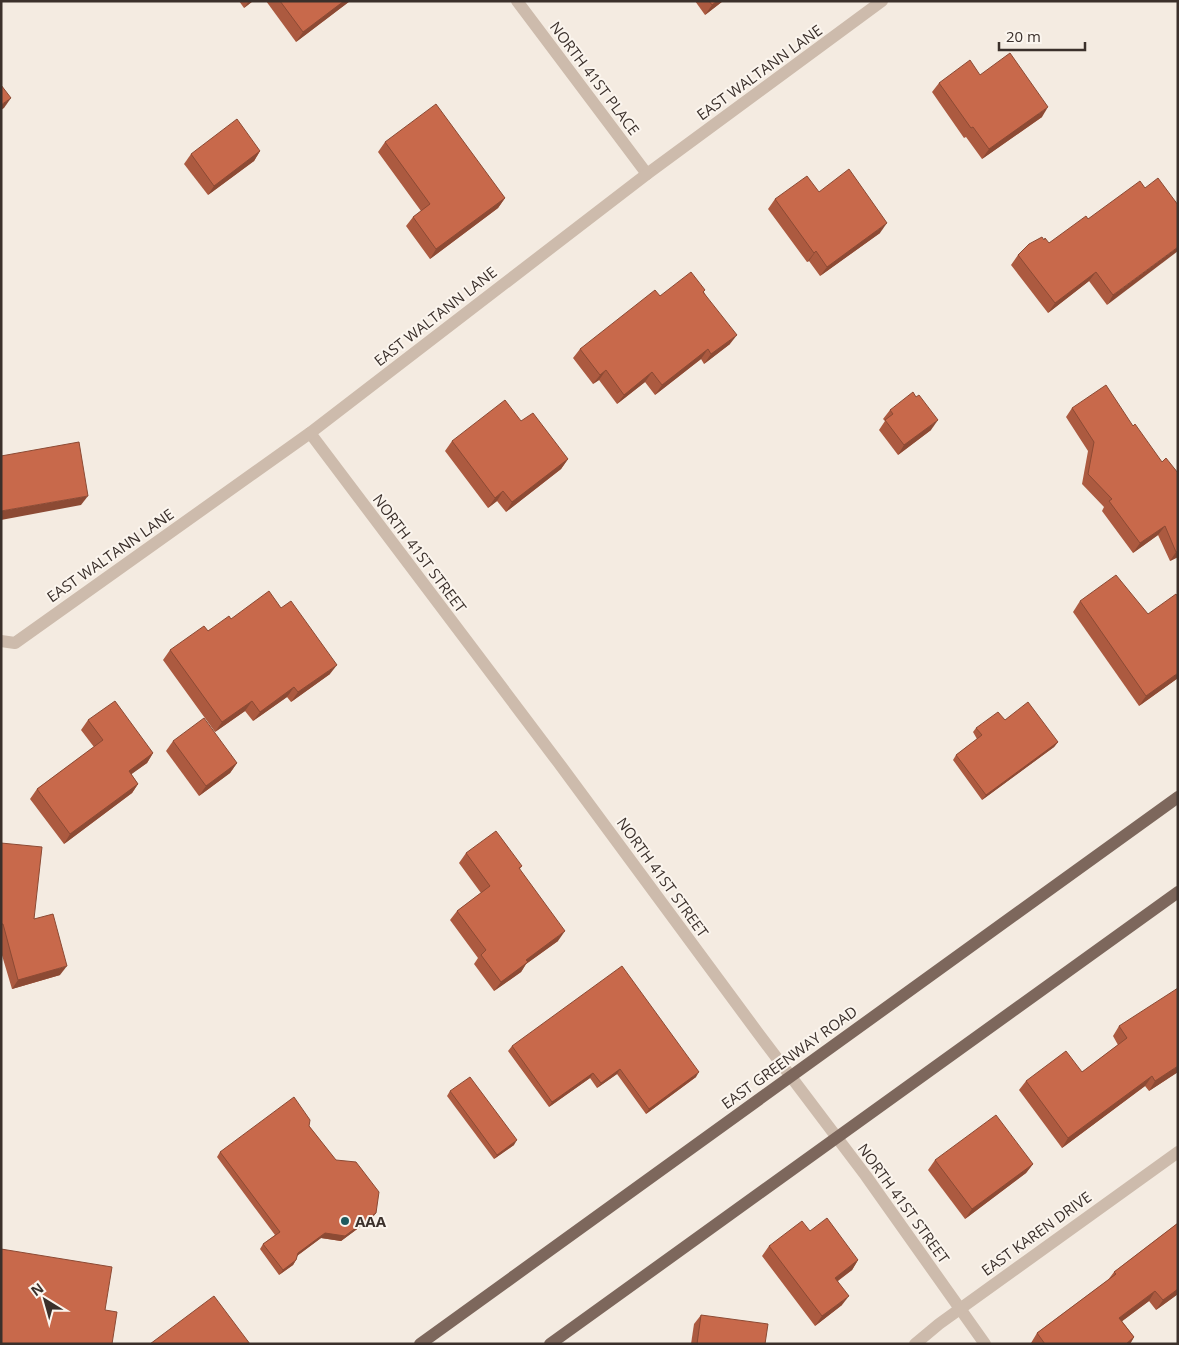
<svg xmlns="http://www.w3.org/2000/svg" width="1179" height="1345" font-family="'Open Sans',sans-serif">
<style>
.lines{fill:none;stroke-linecap:round;stroke-linejoin:round}
.minor{stroke:#cdbbac;stroke-width:12}
.major{stroke:#7d675c;stroke-width:12}
.wall{fill:#ac5a40}
.shaded-wall{fill:#8c4a34}
.building{fill:#c8694b;stroke:#8c4a34}
.poi-dot{fill:#1f5a5e;stroke:#fbf5ee;stroke-width:2}
.labels{text-anchor:middle;dominant-baseline:central;stroke-width:4;stroke-linejoin:round;paint-order:stroke}
.street-label{font-size:15px;fill:#3b302b;stroke:#fbf5ee}
.poi-label{font-size:15px;font-weight:bold;fill:#3b302b;stroke:#fbf5ee;text-anchor:start}
</style>
<rect width="100%" height="100%" fill="#f4ebe1"/>
<g class="lines">
<g class="minor">
<polyline points="517,1 647,174"/>
<polyline points="310,433 558,762 758,1033 866,1176 985,1344"/>
<polyline points="1,641 15,643 310,433 647,174 882,1"/>
<polyline points="915,1344 939,1324 1178,1152"/>
</g>
<g class="major">
<polyline points="420,1344 1178,797"/>
<polyline points="550,1344 1178,892"/>
</g>
</g>
<g class="wall">
<polygon points="239,1 253,1 244,8"/>
<polygon points="266,1 350,1 296,42"/>
<polygon points="695,1 723,1 705,15"/>
<polygon points="980,75 1042,117 982,159 966,137 964,138 932,92 939,83"/>
<polygon points="385,142 505,198 498,208 430,259 406,226 413,217 421,211 378,152"/>
<polygon points="260,151 254,161 208,195 184,164 191,154"/>
<polygon points="1145,188 1178,205 1107,305 1089,281 1048,313 1011,265 1018,255 1044,240 1049,243 1088,219"/>
<polygon points="819,192 880,233 820,276 809,261 807,262 768,209 775,199"/>
<polygon points="704,292 730,344 704,364 701,359 655,395 645,382 617,404 599,380 593,384 573,358 580,349 660,296"/>
<polygon points="916,397 931,430 898,455 879,430 885,421 883,419 890,410"/>
<polygon points="1072,408 1133,426 1178,557 1170,561 1158,535 1133,553 1102,511 1104,507 1082,484 1088,451 1066,417"/>
<polygon points="452,441 568,459 561,469 506,512 497,501 488,508 445,451"/>
<polygon points="1080,601 1178,678 1139,706 1073,612"/>
<polygon points="281,608 330,674 291,702 287,697 253,721 245,711 215,732 163,660 170,650 231,619"/>
<polygon points="88,720 153,753 147,763 131,774 138,784 132,793 64,844 30,799 37,789 94,747 81,730"/>
<polygon points="1005,720 1058,742 1054,747 982,800 953,760 956,755 977,739 973,732 976,728"/>
<polygon points="173,741 237,763 230,773 199,796 166,751"/>
<polygon points="1,843 34,919 60,975 12,989 1,952"/>
<polygon points="466,853 522,866 519,870 558,941 526,964 521,972 494,991 474,964 478,958 450,920 457,911 481,893 459,863"/>
<polygon points="1119,1026 1178,1072 1149,1091 1145,1086 1062,1148 1019,1090 1026,1081 1082,1072 1118,1045 1113,1036"/>
<polygon points="512,1046 696,1077 646,1114 617,1074 597,1088 590,1078 549,1107 508,1051"/>
<polygon points="450,1091 514,1145 494,1159 447,1096"/>
<polygon points="309,1126 376,1213 372,1218 341,1241 321,1238 297,1256 296,1260 293,1265 279,1275 260,1249 263,1244 275,1235 217,1157 220,1152"/>
<polygon points="935,1160 1033,1164 1026,1173 965,1219 928,1170"/>
<polygon points="1178,1223 1178,1294 1156,1310 1149,1301 1122,1321 1134,1337 1130,1344 1031,1344 1031,1343 1037,1333 1108,1280 1114,1272"/>
<polygon points="810,1231 858,1260 852,1270 838,1281 842,1305 815,1326 762,1256 769,1246"/>
<polygon points="701,1315 765,1344 691,1344 694,1324"/>
</g>
<g class="shaded-wall">
<polygon points="249,1 253,1 244,8"/>
<polygon points="344,1 350,1 296,42 303,32"/>
<polygon points="717,1 723,1 705,15 712,5"/>
<polygon points="11,98 4,108 1,110 1,105"/>
<polygon points="1048,107 1042,117 982,159 989,149"/>
<polygon points="260,151 254,161 208,195 214,186"/>
<polygon points="505,198 498,208 430,259 436,249"/>
<polygon points="887,223 880,233 820,276 827,267"/>
<polygon points="1178,247 1178,251 1107,305 1113,295"/>
<polygon points="816,251 809,261 807,262 814,253"/>
<polygon points="1096,272 1089,281 1048,313 1055,303"/>
<polygon points="737,335 730,344 704,364 711,354"/>
<polygon points="708,349 701,359 655,395 662,385"/>
<polygon points="606,370 599,380 593,384 600,375"/>
<polygon points="652,372 645,382 617,404 624,395"/>
<polygon points="938,420 931,430 898,455 904,445"/>
<polygon points="568,459 561,469 506,512 512,502"/>
<polygon points="503,491 497,501 488,508 495,498"/>
<polygon points="88,496 81,505 1,520 1,511"/>
<polygon points="1165,526 1158,535 1133,553 1140,543"/>
<polygon points="1178,551 1178,557 1170,561 1176,552"/>
<polygon points="337,665 330,674 291,702 298,692"/>
<polygon points="1178,673 1178,678 1139,706 1146,696"/>
<polygon points="294,687 287,697 253,721 260,712"/>
<polygon points="252,701 245,711 215,732 222,722"/>
<polygon points="1058,742 1054,747 982,800 986,795"/>
<polygon points="153,753 147,763 122,781 129,771"/>
<polygon points="237,763 230,773 199,796 206,786"/>
<polygon points="138,784 132,793 64,844 70,834"/>
<polygon points="565,931 558,941 526,964 521,972 494,991 501,982 526,960"/>
<polygon points="67,966 60,975 12,989 18,980"/>
<polygon points="1178,1066 1178,1072 1149,1091 1155,1081"/>
<polygon points="620,1069 617,1074 597,1088 601,1083"/>
<polygon points="699,1072 696,1077 646,1114 649,1109"/>
<polygon points="593,1073 590,1078 549,1107 552,1102"/>
<polygon points="1152,1076 1145,1086 1062,1148 1068,1138"/>
<polygon points="517,1140 514,1145 494,1159 497,1155"/>
<polygon points="1033,1164 1026,1173 965,1219 972,1209"/>
<polygon points="376,1213 372,1218 341,1241 321,1238 294,1258 298,1253 325,1233"/>
<polygon points="296,1260 293,1265 279,1275 283,1270"/>
<polygon points="858,1260 852,1270 829,1287 835,1278"/>
<polygon points="1178,1289 1178,1294 1156,1310 1163,1300"/>
<polygon points="1155,1291 1149,1301 1113,1328 1119,1318"/>
<polygon points="849,1296 842,1305 815,1326 822,1316"/>
<polygon points="1134,1337 1130,1344 1126,1344"/>
</g>
<g class="building">
<polygon points="280,1 344,1 303,32"/>
<polygon points="709,1 717,1 712,5"/>
<polygon points="1010,53 1048,107 989,149 973,127 971,128 939,83 970,60 980,75"/>
<polygon points="1,85 11,98 1,105"/>
<polygon points="436,104 505,198 436,249 413,217 430,204 385,142"/>
<polygon points="237,119 260,151 214,186 191,154"/>
<polygon points="849,169 887,223 827,267 816,251 814,253 775,199 807,176 819,192"/>
<polygon points="1158,178 1178,205 1178,247 1113,295 1096,272 1055,303 1018,255 1029,244 1042,237 1044,240 1045,238 1049,243 1086,216 1088,219 1140,181 1145,188"/>
<polygon points="691,272 705,290 703,292 737,335 711,354 708,349 662,385 652,372 624,395 606,370 600,375 580,349 655,290 660,296"/>
<polygon points="1106,385 1133,426 1135,424 1162,462 1166,458 1178,473 1178,551 1176,552 1165,526 1140,543 1109,501 1112,499 1088,474 1094,442 1072,408"/>
<polygon points="913,392 916,397 919,395 938,420 904,445 885,420 893,414 890,410"/>
<polygon points="505,400 521,421 533,413 568,459 512,502 503,491 495,498 452,441"/>
<polygon points="79,442 88,496 1,511 1,456"/>
<polygon points="1116,575 1148,614 1176,594 1178,597 1178,673 1146,696 1080,601"/>
<polygon points="269,591 281,608 291,601 337,665 298,692 294,687 260,712 252,701 222,722 170,650 204,626 208,631 229,616 231,619"/>
<polygon points="115,701 153,753 129,771 138,784 70,834 37,789 103,740 88,720"/>
<polygon points="1028,702 1058,742 986,795 956,755 982,735 976,728 998,712 1005,720"/>
<polygon points="204,718 237,763 206,786 173,741"/>
<polygon points="496,831 522,866 519,868 565,931 526,960 528,962 501,982 481,955 486,950 457,911 490,886 466,853"/>
<polygon points="1,843 42,847 34,919 53,914 67,966 18,980 3,924 1,924"/>
<polygon points="622,966 699,1072 649,1109 620,1069 601,1083 593,1073 552,1102 512,1046"/>
<polygon points="1178,988 1178,1066 1155,1081 1152,1076 1068,1138 1026,1081 1066,1051 1082,1072 1127,1038 1119,1026"/>
<polygon points="470,1077 517,1140 497,1155 450,1091"/>
<polygon points="294,1097 310,1120 309,1126 336,1160 356,1162 379,1192 376,1213 345,1236 325,1233 298,1253 296,1260 283,1270 263,1244 280,1232 220,1152"/>
<polygon points="996,1115 1033,1164 972,1209 935,1160"/>
<polygon points="827,1218 858,1260 835,1278 849,1296 822,1316 769,1246 802,1221 810,1231"/>
<polygon points="1178,1223 1178,1289 1163,1300 1155,1291 1119,1318 1134,1337 1126,1344 1045,1344 1037,1333 1116,1274 1114,1272"/>
<polygon points="1,1249 112,1267 105,1310 117,1312 112,1344 1,1344"/>
<polygon points="214,1296 250,1344 150,1344"/>
<polygon points="701,1315 768,1324 765,1344 697,1344"/>
</g>
<circle class="poi-dot" cx="345" cy="1221" r="5"/>
<g class="labels">
<g class="street-label">
<text transform="translate(759 72) rotate(-36)">EAST WALTANN LANE</text>
<text transform="translate(595 78) rotate(53)">NORTH 41ST PLACE</text>
<text transform="translate(435 316) rotate(-38)">EAST WALTANN LANE</text>
<text transform="translate(420 553) rotate(53)">NORTH 41ST STREET</text>
<text transform="translate(110 555) rotate(-35)">EAST WALTANN LANE</text>
<text transform="translate(663 877) rotate(54)">NORTH 41ST STREET</text>
<text transform="translate(789 1057) rotate(-36)">EAST GREENWAY ROAD</text>
<text transform="translate(904 1203) rotate(54)">NORTH 41ST STREET</text>
<text transform="translate(1036 1233) rotate(-36)">EAST KAREN DRIVE</text>
</g>
<g class="poi-label">
<text x="355" y="1221">AAA</text>
</g>
</g>
<rect width="1179" height="1345" fill="none" stroke="#3b302b" stroke-width="5"/>
<g transform="translate(45 1300) rotate(323)" stroke="#fbf5ee" stroke-width="4" paint-order="stroke">
<path d="M0-4L9 19L0 12L-9 19Z" fill="#3b302b"/>
<text y="-8" font-size="14" font-weight="bold" text-anchor="middle" fill="#3b302b">N</text>
</g>
<path d="M999 42v8h86v-8" fill="none" stroke="#3b302b" stroke-width="2.5"/>
<text x="1006" y="42" font-size="15" fill="#3b302b" stroke="#fbf5ee" stroke-width="4" paint-order="stroke">20 m</text>
</svg>
